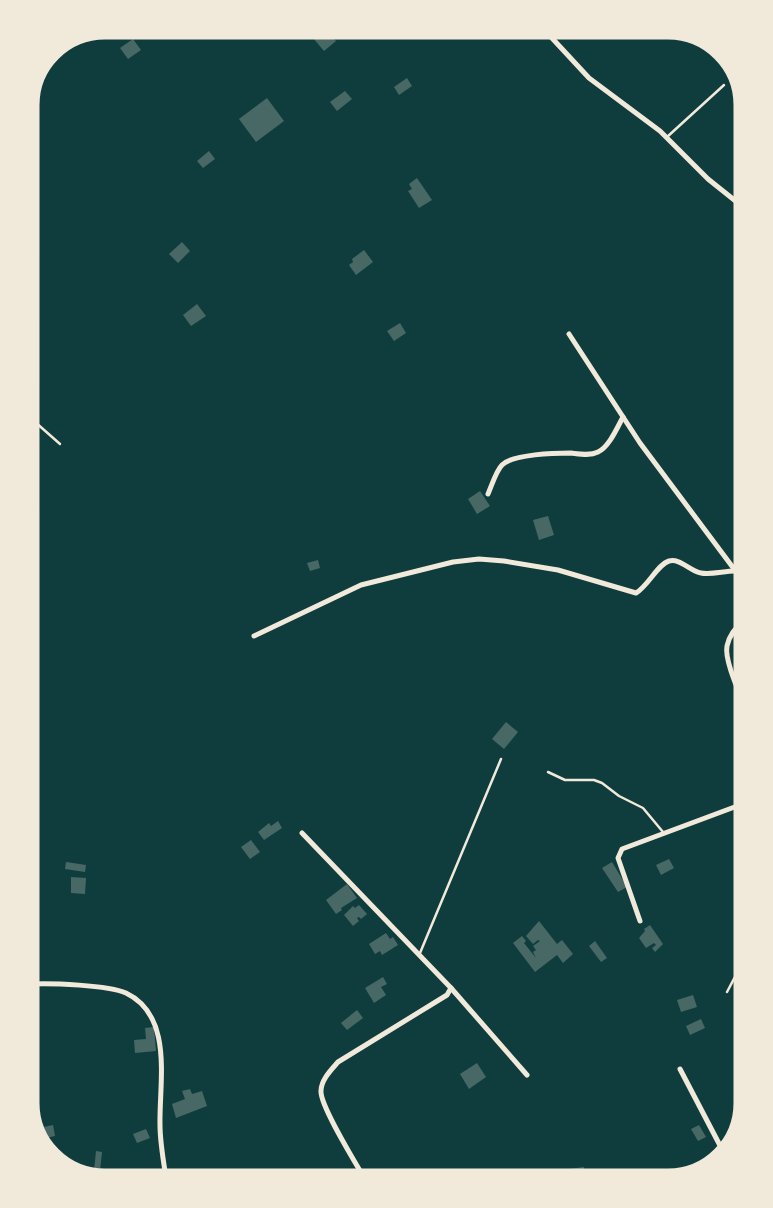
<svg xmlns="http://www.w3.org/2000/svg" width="773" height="1208" font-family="'Varela Round',sans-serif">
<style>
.building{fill:#486865}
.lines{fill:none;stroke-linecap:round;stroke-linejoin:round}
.service{stroke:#f1e9da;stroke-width:2.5}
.minor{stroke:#f1e9da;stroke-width:5}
.secondary{stroke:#f1e9da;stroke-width:7}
.rim{fill:none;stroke:#f1e9da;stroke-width:9}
</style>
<rect width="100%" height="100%" fill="#0f3d3e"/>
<g class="building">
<polygon points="325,28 336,41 324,51 313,38"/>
<polygon points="133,39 141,50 128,59 120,48"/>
<polygon points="407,78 412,86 399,95 394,87"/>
<polygon points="345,91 352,99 337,111 330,102"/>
<polygon points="267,98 284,121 256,142 239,119"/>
<polygon points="209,151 215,159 203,168 197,161"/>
<polygon points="417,178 432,200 419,208 408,191 412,189 409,184"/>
<polygon points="182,242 190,251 178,263 169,254"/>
<polygon points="364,250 373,262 356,275 349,265 353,262 352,259"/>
<polygon points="197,304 206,316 191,326 183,315"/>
<polygon points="400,323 406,333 394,341 387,331"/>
<polygon points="480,491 490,506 477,514 468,499"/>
<polygon points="548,516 554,535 539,540 533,520"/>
<polygon points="318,560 320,568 310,571 307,563"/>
<polygon points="506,722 518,732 504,749 492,739"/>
<polygon points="278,821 282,828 264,840 258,832 269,823 271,826"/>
<polygon points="251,840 260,852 250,859 241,847"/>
<polygon points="669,859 674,868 661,875 656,865"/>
<polygon points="66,862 86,865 85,872 65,869"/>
<polygon points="612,862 627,887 618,892 602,868"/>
<polygon points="71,877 86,878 85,894 71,893"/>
<polygon points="347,884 357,898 341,908 342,910 336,914 326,900"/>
<polygon points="359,905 367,914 361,919 359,917 357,918 359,921 353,926 344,915 353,906 355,908"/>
<polygon points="539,921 557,944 562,940 573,954 563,963 557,955 535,972 513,943 522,936 526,941 524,943 536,958 533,952 536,950 533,946 540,941 538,940 533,944 526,936"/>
<polygon points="650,925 663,944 655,952 652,948 656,945 654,943 646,948 639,938 645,931 644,929"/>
<polygon points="386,933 390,939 393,937 398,945 382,955 380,951 375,954 369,944"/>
<polygon points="595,941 607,958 601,962 589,946"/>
<polygon points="383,977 387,984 381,987 386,995 374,1003 365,988"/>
<polygon points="693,995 697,1007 681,1012 677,1000"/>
<polygon points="357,1010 363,1018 347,1030 341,1023"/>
<polygon points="701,1019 705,1028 690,1035 686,1026"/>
<polygon points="154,1027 156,1051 135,1053 134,1040 146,1039 145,1028"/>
<polygon points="477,1063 486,1077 469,1089 460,1074"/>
<polygon points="190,1089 192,1094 202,1091 207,1106 176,1118 172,1104 185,1099 182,1091"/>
<polygon points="53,1125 55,1136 41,1139 39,1128"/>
<polygon points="699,1125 706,1137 698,1141 691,1129"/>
<polygon points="146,1129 150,1138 137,1143 133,1134"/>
<polygon points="96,1151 102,1152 100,1171 94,1171"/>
<polygon points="584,1167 585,1175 570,1176 569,1169"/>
</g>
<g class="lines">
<g class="service">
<polyline points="667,137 724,85"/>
<polyline points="26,414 60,444"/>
<polyline points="548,772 565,780 594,780 602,783 619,796 643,808 663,832"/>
<polyline points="420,953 501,759"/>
<polyline points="727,992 737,973 749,964"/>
</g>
<g class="minor">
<polyline points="538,23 589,78 660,131 708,179 743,207"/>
<polyline points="569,334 640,443 746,585"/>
<path d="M488,494C492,485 496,471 502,465C513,454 556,453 571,453C580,454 590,456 598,452C609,447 617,428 623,417"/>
<path d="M746,618C738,625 729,635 727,646C724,661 741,696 747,712"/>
<path d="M254,636L361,585L453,562L479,559L504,561L558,570L636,593C648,586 658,564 669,561C680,558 690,571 701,573C711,575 724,571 735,571"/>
<path d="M302,833L451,988L447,995L338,1062C331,1070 321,1080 321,1091C320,1106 357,1165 366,1181"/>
<polyline points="640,921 618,858 622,849 748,802"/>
<path d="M30,984C51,983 108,985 126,993C174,1016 159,1082 160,1125C160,1144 164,1164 167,1184"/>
<polyline points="451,988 527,1075"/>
<polyline points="680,1069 726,1157"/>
</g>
<g class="secondary">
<polyline points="664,1177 718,1164"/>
<polyline points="160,1184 186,1184"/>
</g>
</g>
<path d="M0 0H773V1208H0ZM105 35H668A70 70 0 0 1 738 105V1103A70 70 0 0 1 668 1173H105A70 70 0 0 1 35 1103V105A70 70 0 0 1 105 35Z" fill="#f1e9da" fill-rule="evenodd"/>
<path class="rim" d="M105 35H668A70 70 0 0 1 738 105V1103A70 70 0 0 1 668 1173H105A70 70 0 0 1 35 1103V105A70 70 0 0 1 105 35Z"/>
</svg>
